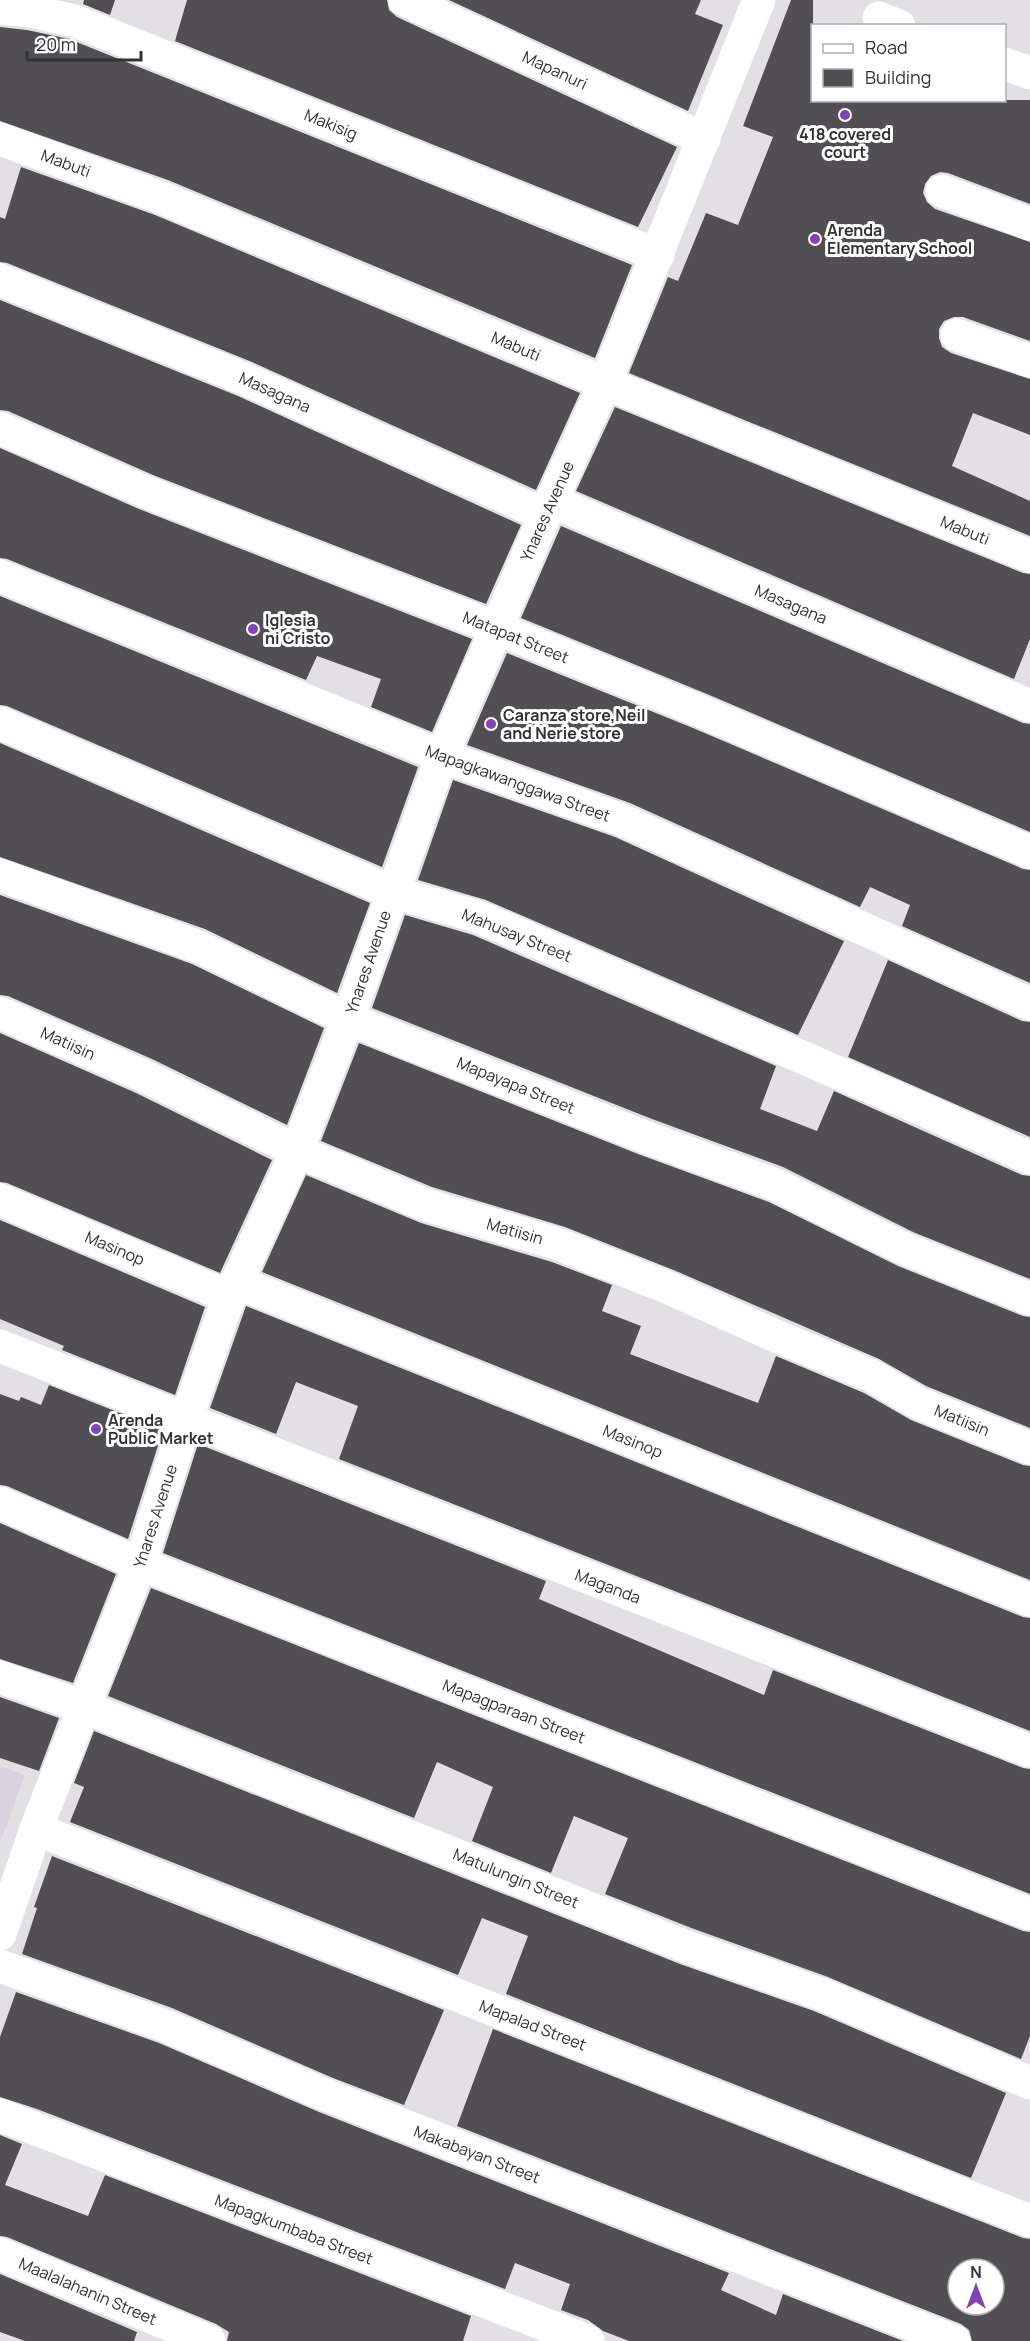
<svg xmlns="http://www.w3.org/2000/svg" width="1030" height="2341" font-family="Manrope,sans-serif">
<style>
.built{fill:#d8d3de}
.building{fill:#514f53;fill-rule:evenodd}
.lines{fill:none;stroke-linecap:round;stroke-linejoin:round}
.minor{stroke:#fff;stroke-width:33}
.poi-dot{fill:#8143b8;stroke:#fff;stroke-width:2}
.labels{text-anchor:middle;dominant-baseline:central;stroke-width:6;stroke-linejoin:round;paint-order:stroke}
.street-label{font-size:16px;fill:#323233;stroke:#fff}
.poi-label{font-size:16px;font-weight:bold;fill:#323233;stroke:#fff;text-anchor:start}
</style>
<rect width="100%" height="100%" fill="#e2e0e5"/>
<polygon class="built" points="0,1766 25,1775 1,1840 0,1840"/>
<g class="building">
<polygon points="84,0 115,0 110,15 83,4"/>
<polygon points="187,0 387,0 389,10 397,17 677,147 638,227 175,41"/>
<polygon points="449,0 701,0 695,14 723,25 688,111"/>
<polygon points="791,0 813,0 813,100 1030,100 1030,204 948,173 940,172 931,176 925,184 923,193 927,202 935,209 1030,242 1030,341 963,317 954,317 944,321 939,329 939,338 942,347 951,353 1030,379 1030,435 973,413 952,466 1030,501 1030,536 629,373 668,277 678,281 706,213 738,225 773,137 743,126"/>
<polygon points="0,27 27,30 69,39 632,265 595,358 168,180 0,121"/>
<polygon points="21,167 155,215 580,393 536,490 252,362 7,263 0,262 0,217 5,219"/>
<polygon points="0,300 238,396 521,525 486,604 153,475 8,411 0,410"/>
<polygon points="615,407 1023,573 1030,574 1030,639 1014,679 576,491"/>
<polygon points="0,448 139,509 472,639 432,732 371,707 381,679 317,656 306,680 7,559 0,558"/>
<polygon points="561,526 1023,723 1030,724 1030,832 707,694 521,618"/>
<polygon points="0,596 418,767 382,867 7,706 0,705"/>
<polygon points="507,653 693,728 1023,869 1030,870 1030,983 902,926 910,905 870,887 860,907 630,803 467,745"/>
<polygon points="0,743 370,903 337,993 205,929 0,857"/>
<polygon points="453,780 615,837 844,941 798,1035 486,900 418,880"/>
<polygon points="0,895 192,964 324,1028 287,1125 152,1059 8,996 0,995"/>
<polygon points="405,915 473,935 776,1066 760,1109 817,1131 834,1091 1022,1175 1030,1176 1030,1279 913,1232 783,1167 652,1119 372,1008"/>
<polygon points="888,960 1022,1021 1030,1022 1030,1137 848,1057"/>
<polygon points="0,1033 136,1093 272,1160 220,1273 7,1183 0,1182"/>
<polygon points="359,1043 638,1154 769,1202 898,1266 1023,1316 1030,1317 1030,1428 926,1386 879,1359 676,1271 565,1227 432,1187 321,1141"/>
<polygon points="306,1175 421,1223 552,1262 612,1285 602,1311 641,1326 630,1354 758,1403 776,1356 864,1393 911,1420 1023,1465 1030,1466 1030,1580 262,1272"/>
<polygon points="0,1220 205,1307 175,1395 62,1350 64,1346 0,1319"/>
<polygon points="246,1306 1023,1617 1030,1618 1030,1731 339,1459 358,1406 296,1382 276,1434 210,1408"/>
<polygon points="49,1385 163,1430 128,1539 7,1486 0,1485 0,1394 19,1401 21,1397 41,1405"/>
<polygon points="198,1444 546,1581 539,1599 764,1695 773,1670 1023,1768 1030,1769 1030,1894 163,1553"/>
<polygon points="0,1523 116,1574 73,1683 0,1659"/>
<polygon points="151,1588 1023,1931 1030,1932 1030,2036 1021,2059 828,1977 694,1929 605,1894 628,1838 574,1816 551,1873 472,1841 493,1787 437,1762 414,1818 108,1696"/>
<polygon points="0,1697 59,1718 39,1771 0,1758"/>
<polygon points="94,1731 680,1964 814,2011 1006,2093 971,2178 506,1994 528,1936 482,1918 458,1975 70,1822 84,1787 74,1783"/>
<polygon points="52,1856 444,2010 404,2105 333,2078 172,2008 22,1954 37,1908 34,1907"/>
<polygon points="16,1992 159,2043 319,2112 729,2273 721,2290 776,2315 783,2294 903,2341 629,2341 603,2331 588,2320 561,2310 570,2284 515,2263 505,2289 37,2109 0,2097 0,2037"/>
<path d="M493,2029L1023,2238L1030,2239V2341H972L969,2330L961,2324L457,2126ZM958,2269H994V2305H958Z"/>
<polygon points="0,2135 22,2144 5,2185 88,2216 105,2175 471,2316 463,2341 227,2341 229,2332 216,2324 7,2237 0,2236"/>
<polygon points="0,2274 137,2332 134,2341 25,2341 0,2332"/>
</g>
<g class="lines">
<g class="minor">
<polyline points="405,0 704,139"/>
<polyline points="0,8 30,11 75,21 658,255"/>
<polyline points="879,18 899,26"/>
<polyline points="1004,64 1030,73"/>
<polyline points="0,139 162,198 605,383 1030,556"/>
<polyline points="942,191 1030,224"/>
<polyline points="0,280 245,379 545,515"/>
<polyline points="957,335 1030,361"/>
<polyline points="0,428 146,492 496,628 700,711 1030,852"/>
<polyline points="551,501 1030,706"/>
<polyline points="0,576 442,756 622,820 1030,1004"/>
<polyline points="0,723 392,892 479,917 933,1114 1030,1158"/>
<polyline points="0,875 199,947 348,1019 645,1137 776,1185 905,1249 1030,1299"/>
<polyline points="0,1013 144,1076 297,1151 426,1205 558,1244 669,1288 776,1336 872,1376 918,1403 1030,1448"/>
<polyline points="0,1200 230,1297"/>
<polyline points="236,1282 1030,1600"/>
<polyline points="0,1346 1030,1751"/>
<polyline points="0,1503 140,1564 1030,1914"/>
<polyline points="0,1677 84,1707 687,1947 821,1994 1030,2083"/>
<polyline points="36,1829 1030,2221"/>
<polyline points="0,1934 36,1829 140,1564 186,1420 225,1308 297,1151 348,1019 442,756 545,515 605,383 759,0"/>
<polyline points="0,1966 166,2026 326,2095 954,2341"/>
<polyline points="0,2115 588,2341"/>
<polyline points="0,2254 209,2341"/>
</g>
</g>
<g class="poi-dot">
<circle cx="845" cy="115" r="6"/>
<circle cx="815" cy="239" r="6"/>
<circle cx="253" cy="629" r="6"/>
<circle cx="491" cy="724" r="6"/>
<circle cx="96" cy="1429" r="6"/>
</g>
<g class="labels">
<g class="street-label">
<text transform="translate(555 70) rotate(25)">Mapanuri</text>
<text transform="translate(331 124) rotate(22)">Makisig</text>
<text transform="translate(66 163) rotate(20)">Mabuti</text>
<text transform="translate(516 346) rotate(23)">Mabuti</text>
<text transform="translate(275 392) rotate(24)">Masagana</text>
<text transform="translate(547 511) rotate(-66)">Ynares Avenue</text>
<text transform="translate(965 530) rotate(22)">Mabuti</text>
<text transform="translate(791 604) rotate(23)">Masagana</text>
<text transform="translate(516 637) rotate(22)">Matapat Street</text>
<text transform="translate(518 783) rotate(20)">Mapagkawanggawa Street</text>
<text transform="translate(517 935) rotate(22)">Mahusay Street</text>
<text transform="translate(368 962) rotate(-71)">Ynares Avenue</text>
<text transform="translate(68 1043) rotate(24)">Matiisin</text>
<text transform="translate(516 1085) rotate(22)">Mapayapa Street</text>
<text transform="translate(515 1231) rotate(16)">Matiisin</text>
<text transform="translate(115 1248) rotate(23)">Masinop</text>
<text transform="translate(962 1420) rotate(22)">Matiisin</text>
<text transform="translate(633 1441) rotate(22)">Masinop</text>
<text transform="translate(155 1516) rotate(-72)">Ynares Avenue</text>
<text transform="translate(608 1586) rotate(21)">Maganda</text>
<text transform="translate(514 1711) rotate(21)">Mapagparaan Street</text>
<text transform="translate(516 1878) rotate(22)">Matulungin Street</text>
<text transform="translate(533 2025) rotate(21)">Mapalad Street</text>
<text transform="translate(477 2154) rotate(21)">Makabayan Street</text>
<text transform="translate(294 2229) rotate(21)">Mapagkumbaba Street</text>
<text transform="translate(88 2291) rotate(23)">Maalalahanin Street</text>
</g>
<g class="poi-label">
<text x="845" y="134" text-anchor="middle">418 covered<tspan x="845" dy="18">court</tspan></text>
<text x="827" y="230">Arenda<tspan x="827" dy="18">Elementary School</tspan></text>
<text x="265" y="620">Iglesia<tspan x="265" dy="18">ni Cristo</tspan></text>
<text x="503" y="715">Caranza store,Neil<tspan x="503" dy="18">and Nerie store</tspan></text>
<text x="108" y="1420">Arenda<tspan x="108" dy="18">Public Market</tspan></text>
</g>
</g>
<rect x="811" y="24" width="195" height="78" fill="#ffffff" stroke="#adadad" stroke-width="1.5"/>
<rect x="823" y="44" width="30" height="9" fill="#ffffff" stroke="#adadad" stroke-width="1.5"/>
<text x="865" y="54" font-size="18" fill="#323233">Road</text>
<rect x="823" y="69" width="30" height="18" fill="#514f53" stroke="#adadad" stroke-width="1.5"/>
<text x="865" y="84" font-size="18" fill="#323233">Building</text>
<g transform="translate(976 2287)"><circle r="28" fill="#ffffff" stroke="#adadad" stroke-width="1.5"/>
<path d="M0-4.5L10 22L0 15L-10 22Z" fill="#8143b8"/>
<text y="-9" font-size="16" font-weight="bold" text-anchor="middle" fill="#323233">N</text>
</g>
<path d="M27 51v9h114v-9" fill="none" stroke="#323233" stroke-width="3"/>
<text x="36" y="51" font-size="18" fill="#323233" stroke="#ffffff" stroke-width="4.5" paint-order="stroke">20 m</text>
</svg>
